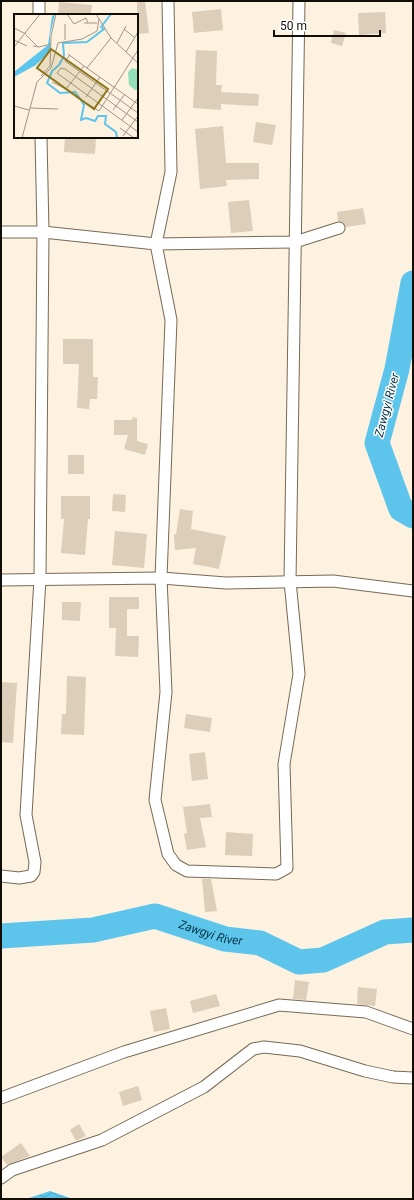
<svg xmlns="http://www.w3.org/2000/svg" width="414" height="1200" font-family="Roboto,sans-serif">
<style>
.water{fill:url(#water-waves)}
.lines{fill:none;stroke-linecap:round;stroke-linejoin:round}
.river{stroke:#5dc5ec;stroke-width:25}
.building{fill:#dcceb8}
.street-casing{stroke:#766956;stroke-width:13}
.street{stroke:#fff;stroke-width:11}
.labels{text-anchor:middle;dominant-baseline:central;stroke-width:3;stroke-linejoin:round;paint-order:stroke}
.water-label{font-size:12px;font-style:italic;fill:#013343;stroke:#fff}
.inset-river{fill:none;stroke:#5dc5ec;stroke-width:2}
.inset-road{fill:none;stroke:#9f9689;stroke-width:1}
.view{fill:#8d7418;fill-opacity:0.15;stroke:#8d7418;stroke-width:2}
.inset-edge{fill:none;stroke:#120e07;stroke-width:2}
</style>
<defs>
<pattern id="water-waves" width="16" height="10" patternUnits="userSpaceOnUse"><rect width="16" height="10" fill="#5dc5ec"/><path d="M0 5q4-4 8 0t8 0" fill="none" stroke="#50a8c9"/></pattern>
</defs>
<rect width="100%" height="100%" fill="#fdf1e0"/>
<polygon class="water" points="50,1191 73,1199 26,1199"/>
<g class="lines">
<g class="river">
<polyline points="413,283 397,369 377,443 401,509 413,516"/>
<path id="s1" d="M1,936L93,930L155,916L225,939L260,943L299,962L323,960L385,932L413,930"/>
</g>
</g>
<g class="building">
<polygon points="137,1 145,1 149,33 137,34"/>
<polygon points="59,2 92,5 91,15 58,15"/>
<polygon points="221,9 223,30 194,33 192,12"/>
<polygon points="385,12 386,33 359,35 358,13"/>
<polygon points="334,30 346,33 342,46 331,43"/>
<polygon points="196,50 217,51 216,85 222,85 221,92 259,94 258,106 221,104 221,110 193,108"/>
<polygon points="256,122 276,125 272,145 253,142"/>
<polygon points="223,126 226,163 259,163 259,179 226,180 227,186 200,189 195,129"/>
<polygon points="65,137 96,137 95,154 64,152"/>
<polygon points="249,200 253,231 231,233 228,202"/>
<polygon points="363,208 366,224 346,227 343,223 338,221 337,212"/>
<polygon points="63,339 93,339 93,377 98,377 97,399 90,399 89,409 77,408 79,364 63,364"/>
<polygon points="133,417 137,418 137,441 148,444 145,455 124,449 128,435 114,435 114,420 132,420"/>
<rect x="68" y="455" width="16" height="19"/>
<polygon points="113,494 126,495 125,512 112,511"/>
<polygon points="61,496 90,496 90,519 88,519 85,555 61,553 64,519 61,519"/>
<polygon points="180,509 193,511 191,529 226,536 219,569 193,564 196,548 175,550 174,534 176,534"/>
<polygon points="115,531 147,534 144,568 112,565"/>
<polygon points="109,597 139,597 139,609 127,609 127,636 139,636 138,657 115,656 116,628 109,628"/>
<polygon points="62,602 81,602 80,621 62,620"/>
<polygon points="67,676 86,677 84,735 61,734 62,714 66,714"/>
<polygon points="1,682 17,683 13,743 1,742"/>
<polygon points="186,714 212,718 210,732 184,728"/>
<polygon points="205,752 208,779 192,781 189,754"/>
<polygon points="210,804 212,817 200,818 206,847 187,850 184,834 187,833 183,807"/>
<polygon points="226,832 253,834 252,856 225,855"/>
<polygon points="202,879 211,879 217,911 205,912"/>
<polygon points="295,980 309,982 306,1000 293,999"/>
<polygon points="358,987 377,989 375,1006 357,1004"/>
<polygon points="216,994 220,1006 193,1013 190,1001"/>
<polygon points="166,1008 170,1029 154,1032 150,1011"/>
<polygon points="138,1086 142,1100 123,1106 119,1092"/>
<polygon points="79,1124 86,1136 76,1141 70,1130"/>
<polygon points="21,1143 30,1156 7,1165 1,1157"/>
</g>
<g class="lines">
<defs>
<g id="street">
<polyline points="39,1 39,15"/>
<polyline points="168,1 171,172 156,244 171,320 161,578 166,692 155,800 168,854 176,865 187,871 276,874 287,868 284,764 299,674 290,581 299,1"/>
<polyline points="1,232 43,232 156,244 295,242 339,228"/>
<polyline points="1,580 161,578 226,583 333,581 413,591"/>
<polyline points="1,876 19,878 31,876 34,872 35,862 26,815 40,579 43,232 41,137"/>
<polyline points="1,1098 124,1052 279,1005 366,1012 413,1029"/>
<polyline points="1,1178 12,1170 102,1140 204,1087 253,1049 264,1047 300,1051 365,1071 393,1077 413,1078"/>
</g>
</defs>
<use href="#street" class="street-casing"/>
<use href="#street" class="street"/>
</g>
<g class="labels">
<g class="water-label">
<text transform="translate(387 405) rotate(-75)">Zawgyi River</text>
<text stroke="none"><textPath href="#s1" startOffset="214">Zawgyi River</textPath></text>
</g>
</g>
<g transform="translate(14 14)">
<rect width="124" height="124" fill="#fdf1e0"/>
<path d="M118,54L124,56V75L121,76L115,71L114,58Z" fill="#92dfba"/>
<path d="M41,0L36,21V37L22,51L0,63V58L34,31L38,2Z" fill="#5dc5ec"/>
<path class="inset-river" d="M97,0L87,13L90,15L73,28L49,29L50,42L45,51L38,57L33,69L46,79L61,78L67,86L70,91L67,106L72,104L81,107L84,102H92L91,110L102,118L103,124"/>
<path class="inset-road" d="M53,0L60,10L72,4L74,9M82,0L97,24L124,49M70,9H83M51,10V26M0,14L12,20M110,15L121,24M12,21L23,32M0,26L13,32M103,29L112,12M19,32L25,33L37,30M0,33L26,0M112,38L124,18M54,40L70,52M56,41L51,47L124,99M73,54L97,24M27,62L36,52L37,22L42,0M38,68L52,75L70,52L121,88L124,84M72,83L86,63M74,90L85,97L124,36M0,92L15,96M16,94L44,95M99,96L111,80M108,106L121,88L124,90M124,108L51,55L47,54L43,59L124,118M106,114L120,124M109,122L124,102M8,124L23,68L37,54L44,29L68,25L83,17L85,5"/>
<path class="view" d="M37,35L94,75L80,95L23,54Z"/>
<rect width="124" height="124" class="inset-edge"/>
</g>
<rect width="414" height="1200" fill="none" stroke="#120e07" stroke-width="4"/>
<path d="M274 30v6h106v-6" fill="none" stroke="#120e07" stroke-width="2"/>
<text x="280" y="30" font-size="12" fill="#120e07" stroke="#ffffff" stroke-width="3" paint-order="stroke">50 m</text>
</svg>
